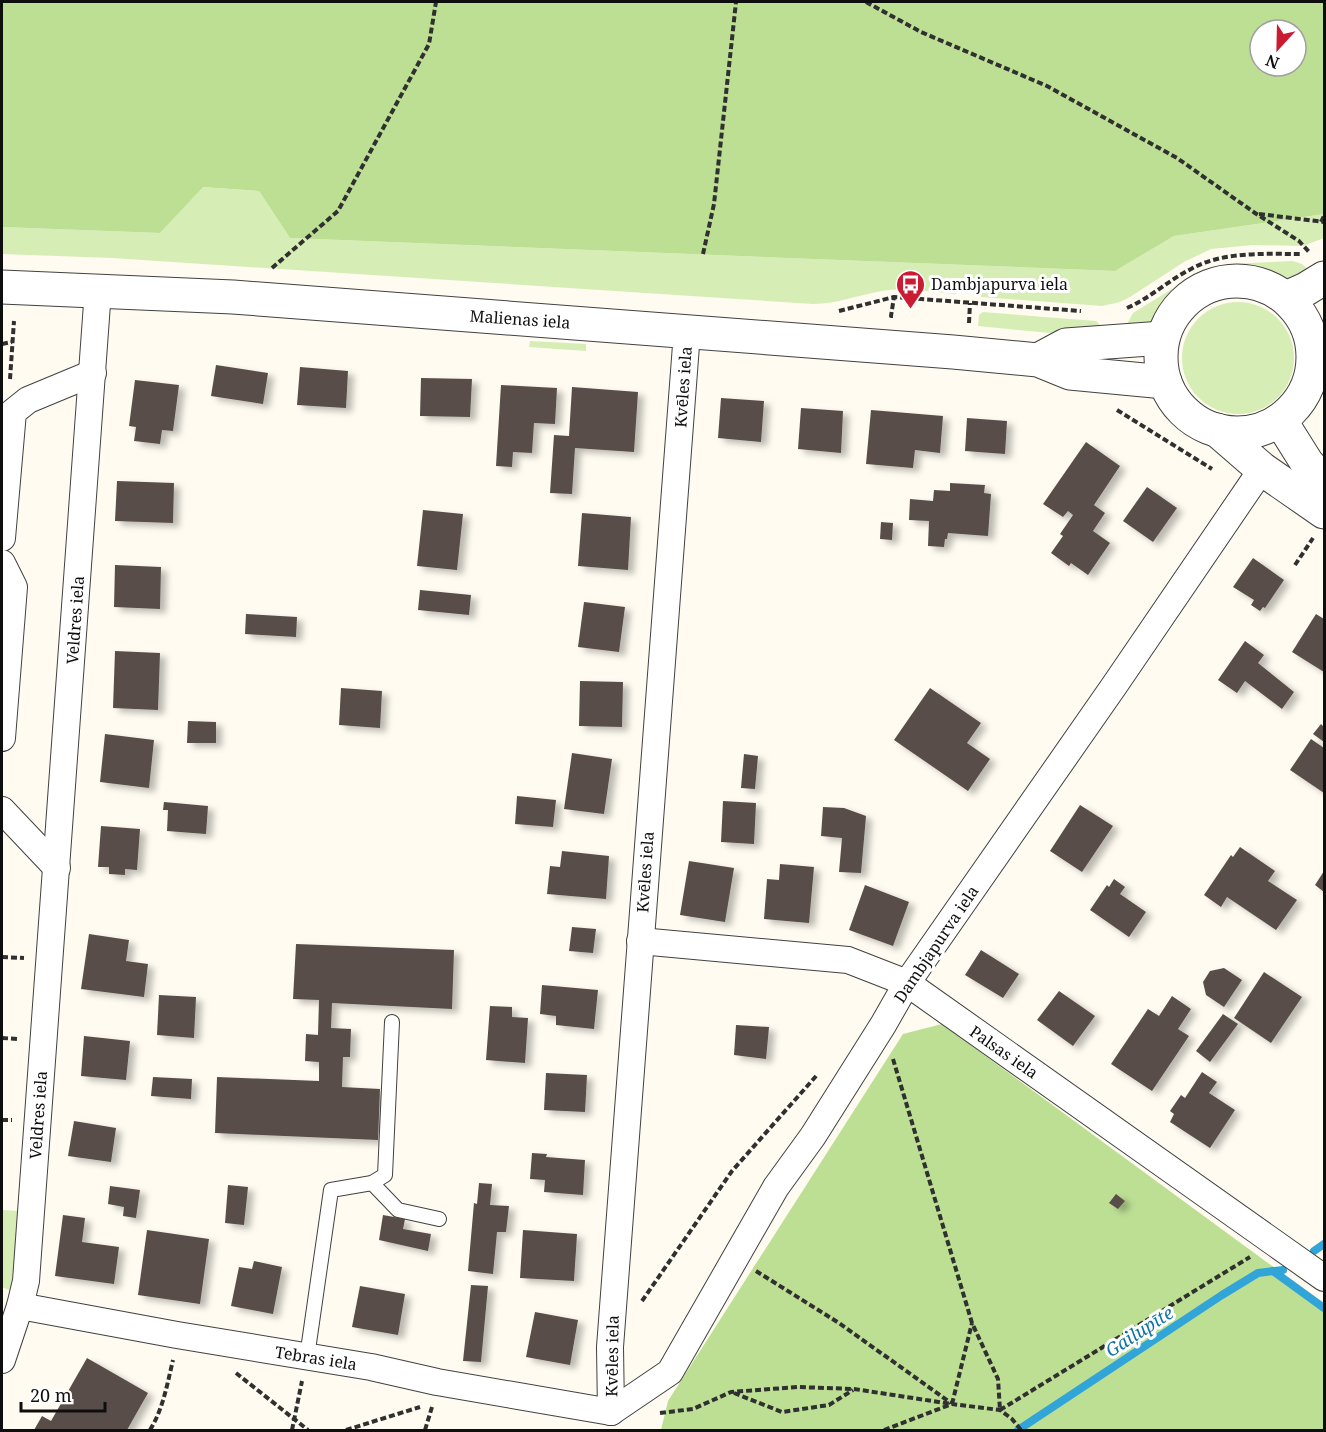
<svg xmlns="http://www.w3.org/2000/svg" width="1326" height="1432" font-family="'Noto Serif',serif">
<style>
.green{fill:#d7edb6}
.forest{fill:#bcdf94;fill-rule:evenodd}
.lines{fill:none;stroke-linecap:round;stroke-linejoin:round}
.stream{stroke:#31a4d8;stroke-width:8}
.building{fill:#584e4a;filter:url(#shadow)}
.service-casing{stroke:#414141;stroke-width:16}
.minor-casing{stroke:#414141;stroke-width:28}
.tertiary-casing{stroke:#414141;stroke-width:35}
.path{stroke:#303030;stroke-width:4;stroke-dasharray:6 3;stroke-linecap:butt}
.service{stroke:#fff;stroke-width:14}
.minor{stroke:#fff;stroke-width:26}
.tertiary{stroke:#fff;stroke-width:33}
.labels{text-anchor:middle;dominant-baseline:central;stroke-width:6;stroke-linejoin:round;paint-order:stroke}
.poi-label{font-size:16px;fill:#0e0e0e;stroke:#fff;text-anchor:start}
.street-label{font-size:16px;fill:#0e0e0e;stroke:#fff}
.water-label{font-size:18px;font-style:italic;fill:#0d73ab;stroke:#fff}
</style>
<defs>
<filter id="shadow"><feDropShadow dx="6" dy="4" stdDeviation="3" flood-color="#0004"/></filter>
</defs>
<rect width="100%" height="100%" fill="#fffbf0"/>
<g class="green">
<path d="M202,187L259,191L290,238L1115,271L1174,236L1324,214V238L1303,246L1253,245L1211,249L1184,262L1130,297L1120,302L1102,306L981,297V287L957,285L956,294C932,292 906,287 882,291C858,295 837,304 813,304L112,258L2,254V227L160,233Z"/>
<polygon points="1293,261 1302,264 1309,270 1288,280 1245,270 1229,270 1212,273 1196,280 1179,292 1157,317 1144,326 1126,326 1133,313 1203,270 1230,264"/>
<circle cx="1238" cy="358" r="56"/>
<polygon points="983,312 1096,321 1099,324 1101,336 1080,336 978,326 979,315"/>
<polygon points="530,341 586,344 586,351 529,347"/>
<polygon points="2,1210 19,1211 11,1291 2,1287"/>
</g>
<g class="forest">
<path d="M2,2H1324V214L1174,236L1115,271L290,238L259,191L203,187L160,233L2,227ZM1260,30H1296V66H1260Z"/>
<polygon points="942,1024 1324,1304 1324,1430 661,1430 668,1401 903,1034"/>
</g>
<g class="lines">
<g class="stream">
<polyline points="1314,1251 1324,1244"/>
<polyline points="1273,1271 1324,1308"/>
<polyline points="1018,1430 1222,1295 1258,1273 1283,1270"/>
</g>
</g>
<g class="building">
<polygon points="216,365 268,373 263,404 211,396"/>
<polygon points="300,367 348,371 346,408 297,405"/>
<polygon points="421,378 472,379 470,417 420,416"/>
<polygon points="135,380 179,385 173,431 162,430 160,444 134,441 136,427 129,426"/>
<polygon points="501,385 557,388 555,424 534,423 532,453 513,452 512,467 496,466"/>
<polygon points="572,387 638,392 634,452 575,448 572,494 550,493 554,435 569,436"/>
<polygon points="721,398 764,401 761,442 718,438"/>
<polygon points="801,408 843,411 841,453 798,449"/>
<polygon points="871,410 943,416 940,453 915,450 913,468 866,464"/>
<polygon points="967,418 1007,421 1005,454 965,451"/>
<polygon points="1086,442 1120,466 1094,505 1105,513 1093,531 1110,543 1088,575 1071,563 1069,566 1051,553 1063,536 1060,534 1073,515 1068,511 1063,517 1043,504"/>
<polygon points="117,481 174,483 173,523 115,521"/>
<polygon points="950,483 985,485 984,493 991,494 988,536 948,533 947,539 945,539 944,547 928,546 929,521 909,520 910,499 933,501 934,490 950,491"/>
<polygon points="1147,487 1177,508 1153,542 1123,521"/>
<polygon points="423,510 463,514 457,570 417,566"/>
<polygon points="582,513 631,517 628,570 578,566"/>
<polygon points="881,522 893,523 892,540 880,539"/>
<polygon points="1253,558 1284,580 1265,608 1263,607 1260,611 1251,605 1254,600 1233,587"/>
<polygon points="115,565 161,567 160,609 114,607"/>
<polygon points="420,590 471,595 469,615 418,610"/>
<polygon points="584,602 625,607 619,652 578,647"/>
<polygon points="246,614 297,617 296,637 245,634"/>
<polygon points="1316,614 1324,619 1324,672 1292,652"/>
<polygon points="1245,641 1264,655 1258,663 1294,692 1282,709 1245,681 1237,693 1218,680"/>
<polygon points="115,651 160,653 158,710 113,708"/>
<polygon points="580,681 623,682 622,727 579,726"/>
<polygon points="341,688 382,691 380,728 339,725"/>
<polygon points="930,688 981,723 967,743 990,759 968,791 894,740"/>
<polygon points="188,721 216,722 216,743 187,743"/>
<polygon points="1321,724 1324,727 1324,742 1313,734"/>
<polygon points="105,734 154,740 149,788 100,782"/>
<polygon points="1311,739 1324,748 1324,793 1290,770"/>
<polygon points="572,753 612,759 604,814 564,809"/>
<polygon points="744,754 758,756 755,789 741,788"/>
<polygon points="517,796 556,800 553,827 515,824"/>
<polygon points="723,801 756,803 754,844 721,842"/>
<polygon points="164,802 208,806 206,834 167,831 168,810 163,810"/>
<polygon points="1080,805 1113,826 1082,872 1050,851"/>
<polygon points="823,807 844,808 866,816 861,873 839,872 842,838 821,836"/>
<polygon points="101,826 140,829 137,870 125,869 125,875 109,874 109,867 98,867"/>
<polygon points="1240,847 1275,871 1268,881 1297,900 1276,930 1227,897 1221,907 1204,895 1231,855 1233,857"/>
<polygon points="562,851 609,856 606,899 547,894 550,866 560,867"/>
<polygon points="689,861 734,868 725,922 680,915"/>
<polygon points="780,864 814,867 809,923 764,919 767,879 779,880"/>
<polygon points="1324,871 1324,892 1315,885"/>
<polygon points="1114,879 1125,887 1120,894 1146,912 1129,937 1090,910 1107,885 1109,887"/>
<polygon points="865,885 909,902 893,946 849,930"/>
<polygon points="572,927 596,929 593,953 569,951"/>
<polygon points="89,934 129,940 126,961 148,964 144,997 81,989"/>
<polygon points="296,944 454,950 452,1009 332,1003 331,1028 351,1029 350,1057 343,1057 342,1087 380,1089 378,1140 215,1133 217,1077 319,1081 319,1062 305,1061 306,1034 318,1035 319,1000 293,999"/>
<polygon points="981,950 1019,974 1003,998 965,975"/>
<polygon points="1224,968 1242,980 1224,1007 1206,995 1203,982 1210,971"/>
<polygon points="1264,972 1302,997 1271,1043 1234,1018"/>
<polygon points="542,985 598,990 594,1029 556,1025 556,1016 540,1014"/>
<polygon points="1059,991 1095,1016 1073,1046 1037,1020"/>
<polygon points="159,995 196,997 194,1038 157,1035"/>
<polygon points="1172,996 1191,1009 1178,1029 1189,1036 1152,1091 1111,1064 1148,1009 1159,1016"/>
<polygon points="490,1006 512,1007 512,1017 528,1018 525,1063 486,1060"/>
<polygon points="1223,1014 1238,1024 1210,1062 1196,1051"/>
<polygon points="736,1025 769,1027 766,1059 734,1055"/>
<polygon points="84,1036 130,1041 126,1080 81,1076"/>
<polygon points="1202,1072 1217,1082 1209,1093 1235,1110 1210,1148 1170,1122 1174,1114 1170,1111 1181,1095 1185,1098"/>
<polygon points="546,1073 587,1075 585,1112 544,1110"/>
<polygon points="153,1077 192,1079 191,1099 151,1096"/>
<polygon points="74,1121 116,1128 111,1162 68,1156"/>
<polygon points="532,1153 547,1154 546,1157 585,1160 583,1195 544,1192 545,1180 530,1179"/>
<polygon points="479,1183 492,1184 490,1205 509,1206 506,1232 497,1232 493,1274 468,1271 474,1203 477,1204"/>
<polygon points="228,1185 248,1187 244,1225 225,1223"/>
<polygon points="110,1186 140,1190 136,1218 123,1216 124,1207 108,1204"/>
<polygon points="1116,1194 1125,1201 1118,1209 1109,1203"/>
<polygon points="63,1215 85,1218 82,1242 119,1247 114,1284 55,1276"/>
<polygon points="383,1215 405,1219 403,1229 431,1234 428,1251 379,1240"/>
<polygon points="147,1230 209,1239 200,1304 138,1295"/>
<polygon points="523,1230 577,1234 574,1281 520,1278"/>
<polygon points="254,1261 282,1267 273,1314 231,1306 239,1267 252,1269"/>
<polygon points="471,1285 488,1286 481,1362 463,1361"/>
<polygon points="360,1286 405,1294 398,1335 352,1327"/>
<polygon points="535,1312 578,1320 570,1365 526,1357"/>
<polygon points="87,1358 148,1393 127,1430 34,1430 42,1416 51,1421"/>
</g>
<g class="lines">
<defs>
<g id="service">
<polyline points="372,1183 398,1210 439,1219"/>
<polyline points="307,1357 331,1190 372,1183 385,1175 392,1022"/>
</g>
<g id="minor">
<polyline points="2,538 13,412 28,400 93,373"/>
<polyline points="2,563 14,587 2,738"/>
<polyline points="2,810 57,868"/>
<polyline points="640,941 848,960 907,983 1324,1278"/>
<polyline points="20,1306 177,1335 371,1367 437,1382 611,1412"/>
<polyline points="2,1360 20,1306 26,1281 98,290"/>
<polyline points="611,1412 670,1372 776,1187 813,1136 883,1025 907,983 1114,686 1262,469"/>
<polyline points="611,1412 610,1347 687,332"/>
</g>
<g id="tertiary">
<circle cx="1237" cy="357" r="76"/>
<polyline points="2,287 233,297 953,352 1038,360 1070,373 1165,382"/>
<polyline points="1286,298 1306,289 1324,278"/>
<polyline points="1038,360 1066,345 1163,338"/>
<polyline points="1280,420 1307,463 1324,482"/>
<polyline points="1217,430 1262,469 1324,512"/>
</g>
</defs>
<use href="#service" class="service-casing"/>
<use href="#minor" class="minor-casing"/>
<use href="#tertiary" class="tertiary-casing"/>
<g class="path">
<polyline points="866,2 921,32 1047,86 1177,158 1255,213 1299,241 1310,253"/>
<polyline points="1259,214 1324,222"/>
<polyline points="1321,222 1324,216"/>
<polyline points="703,254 714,204 736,2"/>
<polyline points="272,268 338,211 429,44 436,2"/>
<path d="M1127,308C1150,298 1169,280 1191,269C1223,251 1265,254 1301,254"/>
<polyline points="839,311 894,297 1081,311"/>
<polyline points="893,316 891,316 894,297"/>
<polyline points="969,323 970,303"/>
<polyline points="2,344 12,342"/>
<polyline points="10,379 14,321"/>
<polyline points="1117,410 1212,469"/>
<polyline points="1295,565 1313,538"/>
<polyline points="2,957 24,958"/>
<polyline points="2,1038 18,1039"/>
<polyline points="893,1059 972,1323 998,1379 1000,1410"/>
<polyline points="2,1120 12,1120"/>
<polyline points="756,1271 839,1323 951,1403"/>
<polyline points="642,1301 732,1171 817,1075"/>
<polyline points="236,1373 308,1430"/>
<polyline points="734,1393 782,1412 829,1405 853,1390"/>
<polyline points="952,1404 972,1323"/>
<polyline points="1000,1410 1250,1257"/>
<polyline points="660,1413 693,1409 731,1392 798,1387 854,1389 952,1404"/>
<path d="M150,1430C163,1409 167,1385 173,1360"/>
<polyline points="292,1430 302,1381"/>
<polyline points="346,1430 420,1407"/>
<polyline points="425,1430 432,1407"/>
<polyline points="884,1430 952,1404 1000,1410 1012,1419 1021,1430"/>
</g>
<use href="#service" class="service"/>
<use href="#minor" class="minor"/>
<use href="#tertiary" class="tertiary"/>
</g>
<defs>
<symbol id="bus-pin" viewBox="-11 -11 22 30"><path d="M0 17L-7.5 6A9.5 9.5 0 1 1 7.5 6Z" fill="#ca1b32" stroke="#fff"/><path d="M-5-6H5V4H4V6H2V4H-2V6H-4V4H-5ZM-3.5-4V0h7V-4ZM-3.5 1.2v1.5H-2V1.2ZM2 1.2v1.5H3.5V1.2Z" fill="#fff"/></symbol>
</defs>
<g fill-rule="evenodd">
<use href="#bus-pin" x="894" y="268" width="33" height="45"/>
</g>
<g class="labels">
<g class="poi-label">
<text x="931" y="284">Dambjapurva iela</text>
</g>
<g class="street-label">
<text transform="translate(520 319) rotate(4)">Malienas iela</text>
<text transform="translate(683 387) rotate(-86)">Kvēles iela</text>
<text transform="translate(75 620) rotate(-86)">Veldres iela</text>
<text transform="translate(645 872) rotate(-86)">Kvēles iela</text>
<text transform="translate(936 944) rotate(-56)">Dambjapurva iela</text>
<text transform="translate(1004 1052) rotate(35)">Palsas iela</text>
<text transform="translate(38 1115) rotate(-86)">Veldres iela</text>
<text transform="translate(612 1356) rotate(-89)">Kvēles iela</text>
<text transform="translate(316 1358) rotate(9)">Tebras iela</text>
</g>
<g class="water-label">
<text transform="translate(1139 1331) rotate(-33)">Gaiļupīte</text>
</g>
</g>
<rect width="1326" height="1432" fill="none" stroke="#0e0e0e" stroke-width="6"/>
<g transform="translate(1278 48) rotate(202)"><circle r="28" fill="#ffffff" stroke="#9f9f9f" stroke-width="1.5"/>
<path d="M0-4.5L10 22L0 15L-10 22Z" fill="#ca1b32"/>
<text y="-9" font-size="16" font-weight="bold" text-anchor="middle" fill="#0e0e0e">N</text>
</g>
<path d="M21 1402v9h84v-9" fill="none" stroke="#0e0e0e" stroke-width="3"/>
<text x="30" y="1402" font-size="18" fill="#0e0e0e" stroke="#ffffff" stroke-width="4.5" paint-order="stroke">20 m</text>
</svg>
